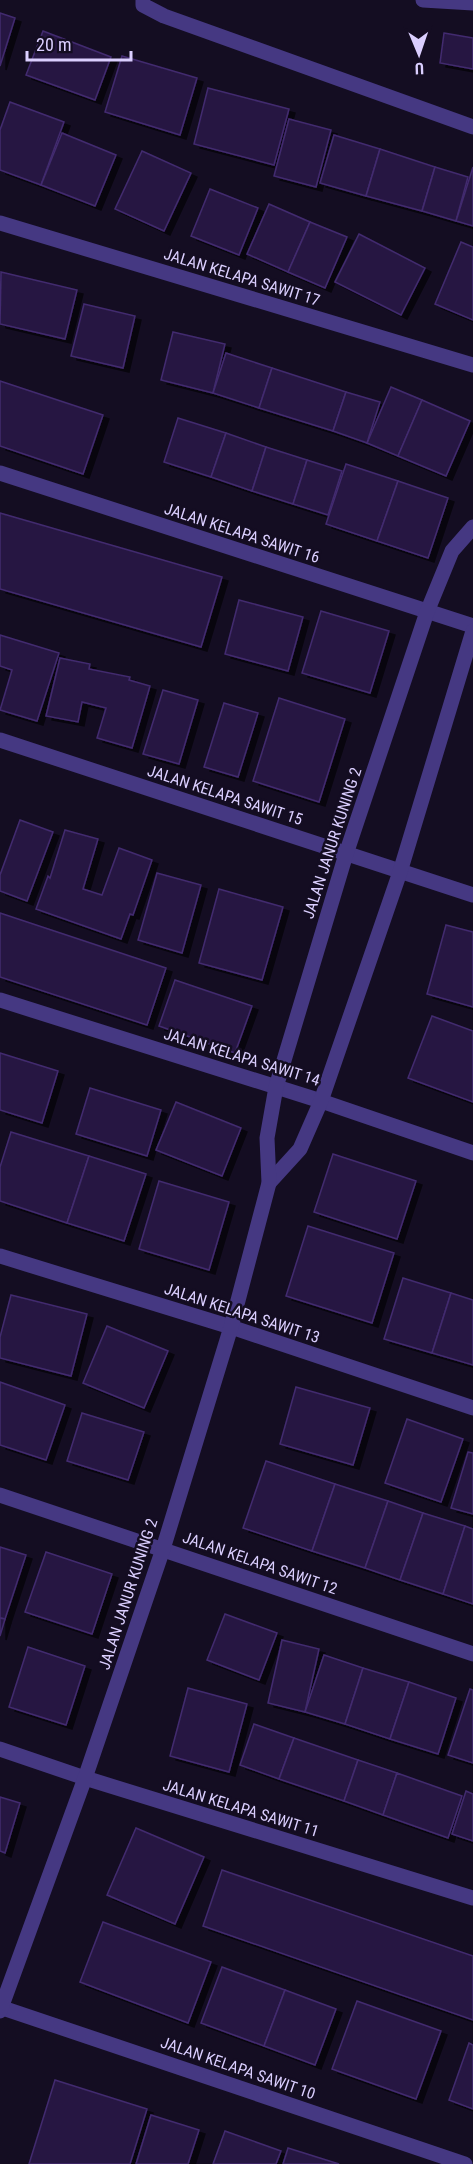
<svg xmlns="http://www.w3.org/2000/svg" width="473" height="2164" font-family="'Roboto Condensed',sans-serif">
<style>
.building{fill:#281943;stroke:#422b6f;stroke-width:1.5;filter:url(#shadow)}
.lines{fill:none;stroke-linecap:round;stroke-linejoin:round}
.street{stroke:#453882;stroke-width:15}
.labels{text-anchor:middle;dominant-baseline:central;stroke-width:5;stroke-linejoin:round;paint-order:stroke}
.street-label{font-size:16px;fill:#dbcfff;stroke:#140d22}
</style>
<defs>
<filter id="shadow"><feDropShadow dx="6" dy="4" stdDeviation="0" flood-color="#0009"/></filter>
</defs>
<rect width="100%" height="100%" fill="#140d22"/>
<g class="building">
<polygon points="0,13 15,18 0,66"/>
<polygon points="43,31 111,57 95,100 26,75"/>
<polygon points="444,33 473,38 473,69 440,63"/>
<polygon points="122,56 197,78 180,135 105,112"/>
<polygon points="208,88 289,109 274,165 194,144"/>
<polygon points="10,102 64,122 41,185 0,170 0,130"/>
<polygon points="289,119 331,130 316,187 274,176"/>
<polygon points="62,133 116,155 95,206 41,185"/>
<polygon points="334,135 380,149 366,196 320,183"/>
<polygon points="380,149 435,167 422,211 366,196"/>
<polygon points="142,151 191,173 164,231 115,209"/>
<polygon points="435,167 468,177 456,221 422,211"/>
<polygon points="473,167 473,226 456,221"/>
<polygon points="210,189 258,208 239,255 191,236"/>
<polygon points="269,204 310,222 288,272 247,254"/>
<polygon points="310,222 347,237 325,288 288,272"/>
<polygon points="359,234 425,268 401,315 335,282"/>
<polygon points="461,242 473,247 473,320 435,304"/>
<polygon points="1,272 77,290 65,339 0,324"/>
<polygon points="84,304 135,316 123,368 71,356"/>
<polygon points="173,332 225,344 213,393 161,380"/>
<polygon points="226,353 272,368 259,408 213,393"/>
<polygon points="272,368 346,392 333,431 259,408"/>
<polygon points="0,381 103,415 83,474 0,446"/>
<polygon points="391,387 422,400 398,456 367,443"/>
<polygon points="346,392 380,402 367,443 333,431"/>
<polygon points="422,400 470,421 446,476 398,456"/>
<polygon points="178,418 226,433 211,477 164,462"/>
<polygon points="226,433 266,447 252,491 211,477"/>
<polygon points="266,447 307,460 293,504 252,491"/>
<polygon points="307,460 342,471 328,515 293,504"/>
<polygon points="346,464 398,481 377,541 326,524"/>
<polygon points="398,481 448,498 428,558 377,541"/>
<polygon points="0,513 222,577 201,647 0,589"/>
<polygon points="239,600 303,617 288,671 225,654"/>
<polygon points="321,611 389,631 370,693 302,673"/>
<polygon points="0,635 59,653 37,721 0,710 12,670 0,666"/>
<polygon points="60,658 90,664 89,669 130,677 129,680 150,686 132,748 97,738 106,708 82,702 78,722 46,716"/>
<polygon points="163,690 198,700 179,764 143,754"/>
<polygon points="279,698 345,719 319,802 253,781"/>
<polygon points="224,703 258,713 238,777 204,767"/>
<polygon points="20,820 53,832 27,901 0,891 0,875"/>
<polygon points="65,830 98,839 83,889 102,895 119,848 152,860 133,915 130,914 121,939 36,909 48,876 50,878"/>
<polygon points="157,873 201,885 182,953 138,940"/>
<polygon points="219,889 283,907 262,980 199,963"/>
<polygon points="0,913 166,968 147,1025 0,977"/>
<polygon points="446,925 473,932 473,1007 427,994"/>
<polygon points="175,980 252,1006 235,1053 159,1026"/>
<polygon points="432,1016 473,1031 473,1102 408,1078"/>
<polygon points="0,1053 58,1071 42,1123 0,1110"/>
<polygon points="90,1088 161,1110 147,1156 76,1134"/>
<polygon points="176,1102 241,1128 222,1176 156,1150"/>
<polygon points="11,1132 89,1156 67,1223 0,1201 0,1167"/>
<polygon points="333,1154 416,1181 397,1239 314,1212"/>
<polygon points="89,1156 146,1174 124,1241 67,1223"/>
<polygon points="159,1181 229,1202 209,1270 139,1249"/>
<polygon points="308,1226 394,1253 372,1323 286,1296"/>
<polygon points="403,1278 451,1293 432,1353 384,1339"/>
<polygon points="451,1293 473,1300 473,1365 432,1353"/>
<polygon points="11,1295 87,1314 71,1376 0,1358 0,1337"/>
<polygon points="107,1326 168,1351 144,1408 83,1383"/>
<polygon points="0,1382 65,1405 46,1460 0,1445"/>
<polygon points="296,1387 370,1408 353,1465 280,1444"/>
<polygon points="82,1413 144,1432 128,1480 67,1461"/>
<polygon points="407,1419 463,1439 441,1502 385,1483"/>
<polygon points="468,1452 473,1453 473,1514 451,1508"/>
<polygon points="266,1461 335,1484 312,1551 243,1528"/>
<polygon points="335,1484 388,1501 365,1568 312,1551"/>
<polygon points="388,1501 423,1513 400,1580 365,1568"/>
<polygon points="423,1513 465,1526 443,1594 400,1580"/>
<polygon points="465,1526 473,1529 473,1604 443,1594"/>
<polygon points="0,1547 26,1555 5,1619 0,1618"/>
<polygon points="46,1552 112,1574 92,1634 25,1612"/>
<polygon points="225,1614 277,1633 259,1680 207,1660"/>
<polygon points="0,1618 5,1619 0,1636"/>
<polygon points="282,1640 319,1649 305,1712 268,1703"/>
<polygon points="28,1647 85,1666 66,1725 9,1707"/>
<polygon points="324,1655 363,1668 345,1724 305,1712"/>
<polygon points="363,1668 409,1682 390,1739 345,1724"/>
<polygon points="409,1682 456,1698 438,1754 390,1739"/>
<polygon points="188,1688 247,1704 229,1772 170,1756"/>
<polygon points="470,1689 473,1690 473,1763 448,1755"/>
<polygon points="254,1724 294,1738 279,1779 240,1765"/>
<polygon points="294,1738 358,1760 344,1801 279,1779"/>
<polygon points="358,1760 397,1773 383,1815 344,1801"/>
<polygon points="397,1773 462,1796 448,1838 383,1815"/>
<polygon points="466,1791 473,1794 473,1841 452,1834"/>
<polygon points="0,1797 20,1803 5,1853 0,1851"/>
<polygon points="136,1828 204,1857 175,1924 107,1895"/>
<polygon points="222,1870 473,1956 473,2020 203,1926"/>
<polygon points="103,1922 211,1962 188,2023 80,1982"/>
<polygon points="222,1967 285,1990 264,2046 201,2023"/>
<polygon points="285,1990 336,2009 315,2065 264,2046"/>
<polygon points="357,2001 441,2031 416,2099 332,2069"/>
<polygon points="469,2043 473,2045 473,2109 449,2100"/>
<polygon points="55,2080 147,2109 130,2164 29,2164"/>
<polygon points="151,2115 199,2130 188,2164 136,2164"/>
<polygon points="225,2131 281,2151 276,2164 213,2164"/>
<polygon points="288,2148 339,2164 283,2164"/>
</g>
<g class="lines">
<g class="street">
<polyline points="143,0 143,5 164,16 473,127"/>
<polyline points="423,0 473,3"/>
<polyline points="0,223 473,365"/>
<polyline points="0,473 473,626"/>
<polyline points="0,740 473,895"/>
<polyline points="0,1000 321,1101 473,1153"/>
<polyline points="269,1183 300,1149 321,1101 400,872 473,631"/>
<polyline points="0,1256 231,1327 473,1408"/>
<polyline points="0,1495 473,1654"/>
<polyline points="0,1749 85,1778 473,1898"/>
<polyline points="0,2007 465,2164"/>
<polyline points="0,2011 85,1778 163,1549 231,1327 269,1183 267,1138 276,1087 346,854 427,612 452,551 473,527"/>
</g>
</g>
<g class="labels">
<g class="street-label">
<text transform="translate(242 277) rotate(17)">JALAN KELAPA SAWIT 17</text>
<text transform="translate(242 533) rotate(18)">JALAN KELAPA SAWIT 16</text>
<text transform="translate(225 795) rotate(18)">JALAN KELAPA SAWIT 15</text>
<text transform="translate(332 843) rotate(-72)">JALAN JANUR KUNING 2</text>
<text transform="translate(242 1057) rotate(17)">JALAN KELAPA SAWIT 14</text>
<text transform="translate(242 1313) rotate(18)">JALAN KELAPA SAWIT 13</text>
<text transform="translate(260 1563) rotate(19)">JALAN KELAPA SAWIT 12</text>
<text transform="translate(128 1594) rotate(-72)">JALAN JANUR KUNING 2</text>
<text transform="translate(241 1808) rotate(17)">JALAN KELAPA SAWIT 11</text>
<text transform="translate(238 2068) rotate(19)">JALAN KELAPA SAWIT 10</text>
</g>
</g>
<g transform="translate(419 54) rotate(178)" stroke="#140d22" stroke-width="4.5" paint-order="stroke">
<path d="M0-4.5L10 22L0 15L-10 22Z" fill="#dbcfff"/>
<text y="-9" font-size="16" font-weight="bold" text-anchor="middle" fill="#dbcfff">U</text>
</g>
<path d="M27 51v9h104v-9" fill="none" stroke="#dbcfff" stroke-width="3"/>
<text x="36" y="51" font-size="18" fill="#dbcfff" stroke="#140d22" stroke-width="4.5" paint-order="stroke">20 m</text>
</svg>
